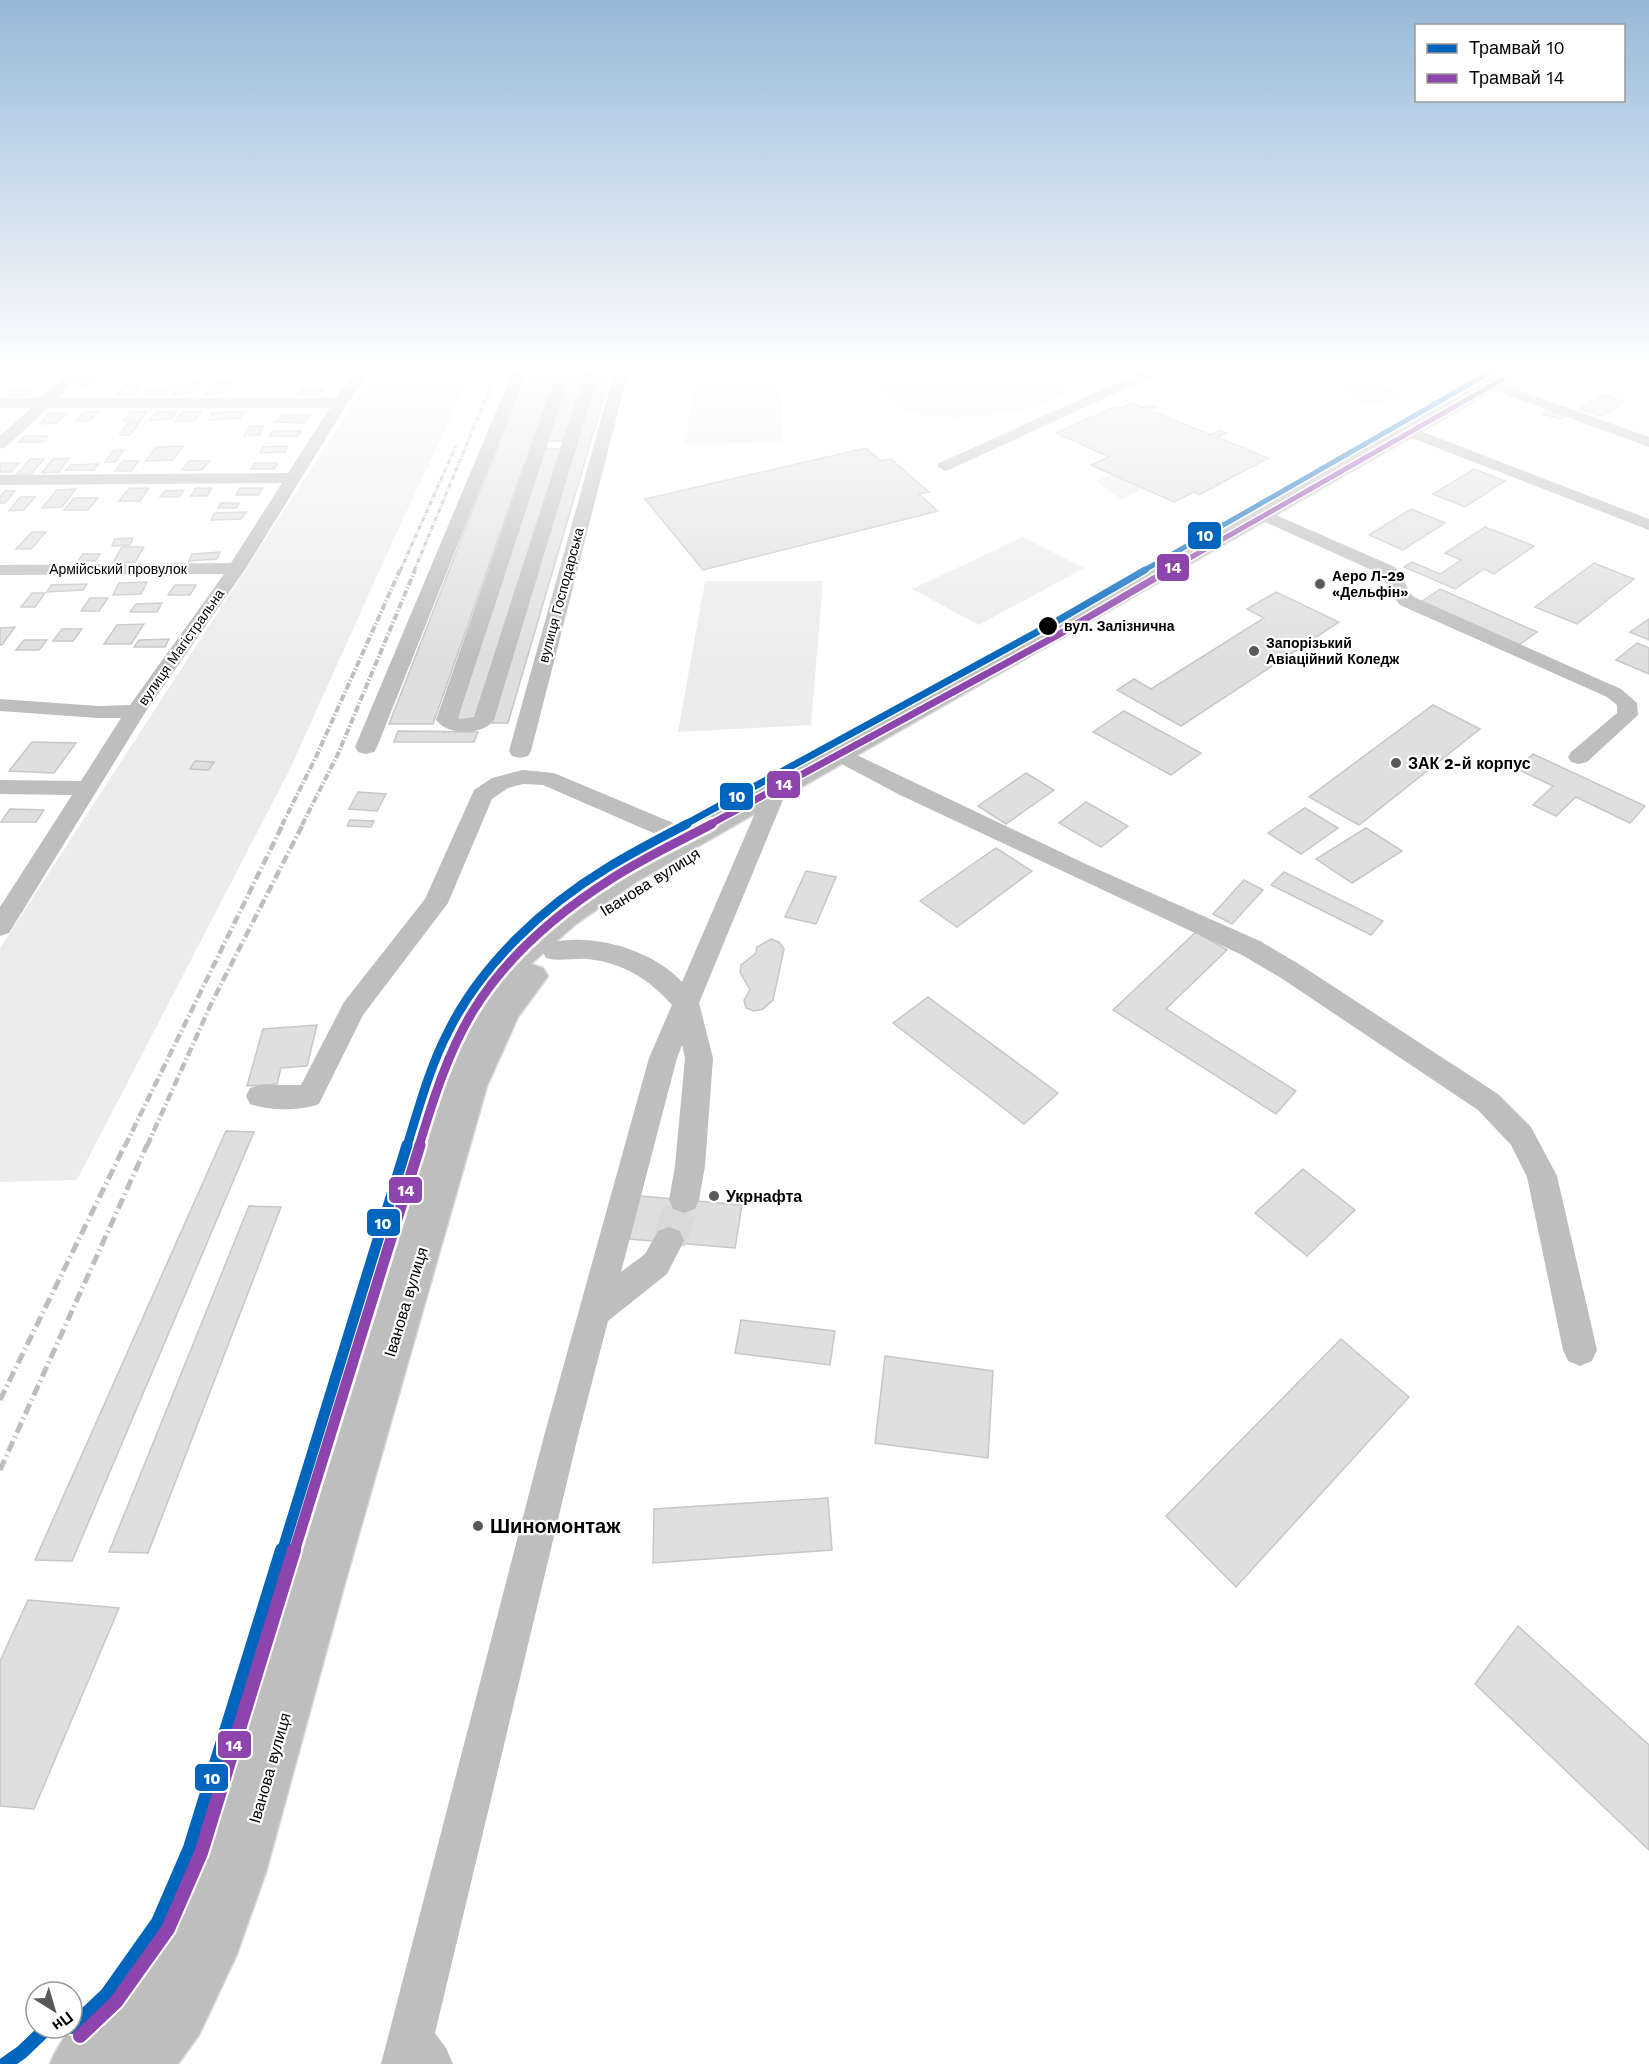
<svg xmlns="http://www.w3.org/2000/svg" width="1649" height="2064" font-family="'Work Sans',sans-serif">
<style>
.green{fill:#ececec}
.building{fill:#dfdfdf;stroke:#c7c7c7;stroke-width:1.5}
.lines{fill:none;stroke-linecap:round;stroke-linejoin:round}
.minor-tunnel{stroke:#d9d9d9;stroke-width:33;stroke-dasharray:33 16;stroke-linecap:butt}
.major-casing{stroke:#dbdbdb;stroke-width:3}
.minor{fill:#bebebe;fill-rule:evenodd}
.major{fill:#bebebe;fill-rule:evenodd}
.rail-far3{stroke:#bebebe;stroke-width:3;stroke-dasharray:5 1.5 1 1.5;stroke-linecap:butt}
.rail-far2{stroke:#bebebe;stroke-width:4;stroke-dasharray:7 2 1.5 2;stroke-linecap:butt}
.rail-far1{stroke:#bebebe;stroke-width:4.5;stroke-dasharray:9 3 1.5 3;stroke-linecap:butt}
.rail{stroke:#bebebe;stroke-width:5;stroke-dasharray:11 4 1.5 4;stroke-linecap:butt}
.tram-1-far4-casing{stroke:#fff;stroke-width:8}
.tram-1-far3-casing{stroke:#fff;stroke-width:10}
.tram-1-far2-casing{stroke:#fff;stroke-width:14}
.tram-1-far1-casing{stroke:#fff;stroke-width:16}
.tram-1-casing{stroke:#fff;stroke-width:18}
.tram-2-far4-casing{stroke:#fff;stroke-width:8}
.tram-2-far3-casing{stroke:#fff;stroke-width:10}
.tram-2-far2-casing{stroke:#fff;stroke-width:14}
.tram-2-far1-casing{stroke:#fff;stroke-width:16}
.tram-2-casing{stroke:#fff;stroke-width:18}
.tram-1-far4{stroke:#0065bd;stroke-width:5}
.tram-1-far3{stroke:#0065bd;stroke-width:7}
.tram-1-far2{stroke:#0065bd;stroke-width:9}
.tram-1-far1{stroke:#0065bd;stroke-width:11}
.tram-1{stroke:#0065bd;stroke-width:14}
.tram-2-far4{stroke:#8e44ad;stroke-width:5}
.tram-2-far3{stroke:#8e44ad;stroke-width:7}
.tram-2-far2{stroke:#8e44ad;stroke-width:9}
.tram-2-far1{stroke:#8e44ad;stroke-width:11}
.tram-2{stroke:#8e44ad;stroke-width:14}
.poi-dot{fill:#595959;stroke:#fff;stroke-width:2}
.stop-dot{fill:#000;stroke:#fff;stroke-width:2}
.labels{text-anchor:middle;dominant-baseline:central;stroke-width:4.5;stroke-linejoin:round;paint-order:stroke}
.far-street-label{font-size:14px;fill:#000;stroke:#fff}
.far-poi-label{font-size:14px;font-weight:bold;fill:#000;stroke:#fff;text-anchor:start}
.far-stop-label{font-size:14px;font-weight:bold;fill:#000;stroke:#fff;text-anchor:start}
.poi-label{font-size:16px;font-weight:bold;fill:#000;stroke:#fff;text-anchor:start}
.street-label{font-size:16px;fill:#000;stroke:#fff}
.near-poi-label{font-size:20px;font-weight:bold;fill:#000;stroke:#fff;text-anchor:start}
.line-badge{stroke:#fff;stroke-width:2}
.badge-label{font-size:16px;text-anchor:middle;font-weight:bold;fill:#fff}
</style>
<rect width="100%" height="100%" fill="#fff"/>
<g class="green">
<polygon points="376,369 474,369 396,534 290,769 77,1180 0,1182 0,948"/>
<polygon points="697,369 782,369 782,442 685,444"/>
<path d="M861,369H1069L1077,380C1058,416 946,424 911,412C892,405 875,383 861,369Z"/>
<polygon points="1304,369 1354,369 1404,396 1368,405"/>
<polygon points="1112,474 1142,488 1122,500 1096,481"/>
<polygon points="1023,537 1084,568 979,625 912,589"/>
<polygon points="705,581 823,581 811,725 678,732"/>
</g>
<g class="building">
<polygon points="528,369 558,369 433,724 389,724"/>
<polygon points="571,369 587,369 564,441 545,441"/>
<polygon points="598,369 612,369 508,723 488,723"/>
<polygon points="640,369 662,369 661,375 639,375"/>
<polygon points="85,375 97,375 89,384 77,385"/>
<polygon points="310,375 334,376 331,380 307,380"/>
<polygon points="237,380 228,393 206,394 215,381"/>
<polygon points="200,383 195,393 173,394 179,384"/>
<polygon points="141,384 134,395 117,396 124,385"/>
<polygon points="301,388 324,389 319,395 296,394"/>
<polygon points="148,389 170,389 165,395 143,395"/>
<polygon points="13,391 34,391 29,396 7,396"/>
<polygon points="1603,394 1625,402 1602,416 1579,409"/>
<polygon points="1132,403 1144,408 1150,405 1156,407 1150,410 1211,435 1220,430 1226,433 1217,437 1268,458 1199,495 1194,492 1174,502 1091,465 1109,457 1056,433 1114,407 1118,409"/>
<polygon points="1549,409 1566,415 1560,419 1542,414"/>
<polygon points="177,411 172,419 150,420 156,412"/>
<polygon points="244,411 240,418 208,420 212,413"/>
<polygon points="84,412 98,412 90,421 76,421"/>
<polygon points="130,412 146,412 140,421 124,422"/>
<polygon points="182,412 201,412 194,421 175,421"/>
<polygon points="48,413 66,413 57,423 40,424"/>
<polygon points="282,415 310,415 305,423 276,422"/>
<polygon points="128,423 139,423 130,435 119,435"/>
<polygon points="250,426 264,426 259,435 244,436"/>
<polygon points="273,431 301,431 298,436 270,436"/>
<polygon points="24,436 48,436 43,442 19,442"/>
<polygon points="183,446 173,460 146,461 156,447"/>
<polygon points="288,446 285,452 260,453 263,447"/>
<polygon points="866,448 881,461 891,459 929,492 919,494 938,511 703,570 645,499"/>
<polygon points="544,449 562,449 477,721 454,721"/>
<polygon points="124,450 115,462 105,462 113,451"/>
<polygon points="69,458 59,472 42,473 53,459"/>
<polygon points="30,459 44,459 31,474 17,474"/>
<polygon points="123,461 139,461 131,471 115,471"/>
<polygon points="189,461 209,461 202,470 182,470"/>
<polygon points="0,463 19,463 11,472 0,472"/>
<polygon points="254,463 278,463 274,469 251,469"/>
<polygon points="98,464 94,470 66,470 71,465"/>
<polygon points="1474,469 1505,481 1465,507 1433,494"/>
<polygon points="129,488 149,488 140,501 119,501"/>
<polygon points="196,488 212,488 207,496 191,496"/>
<polygon points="240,488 262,488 259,495 236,495"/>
<polygon points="76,489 62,507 42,508 57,490"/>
<polygon points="184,490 179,497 160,497 165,491"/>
<polygon points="5,491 15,491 5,503 0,503 0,497"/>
<polygon points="20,497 35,497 24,510 9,511"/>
<polygon points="74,498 98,498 88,510 64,510"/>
<polygon points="221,503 239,503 236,508 218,508"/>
<polygon points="1411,509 1445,523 1403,550 1369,535"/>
<polygon points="246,512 241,519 211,520 215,513"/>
<polygon points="1485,527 1534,546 1494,574 1484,569 1455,589 1404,567 1412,562 1440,574 1461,560 1445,553"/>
<polygon points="32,532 46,532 31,549 16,549"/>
<polygon points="133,538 130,545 112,546 115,539"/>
<polygon points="122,547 144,547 135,562 113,563"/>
<polygon points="220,552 217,559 189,561 192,554"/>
<polygon points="83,554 100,554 95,561 78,561"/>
<polygon points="1594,563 1634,579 1577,624 1535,607"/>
<polygon points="147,582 141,594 113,595 119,583"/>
<polygon points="87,584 83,590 47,592 51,585"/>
<polygon points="175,585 196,585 190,595 168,595"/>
<polygon points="1440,589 1537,632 1519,645 1421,602"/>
<polygon points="1276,592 1339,622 1181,726 1117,690 1134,679 1151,689 1264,618 1247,609"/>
<polygon points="32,593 45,593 35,607 21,607"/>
<polygon points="90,598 108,598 99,611 81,611"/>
<polygon points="162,603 157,612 130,612 136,604"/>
<polygon points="1649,619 1649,640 1630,632"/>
<polygon points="144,624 131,644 104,644 117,625"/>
<polygon points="15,627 2,645 0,645 0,628"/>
<polygon points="62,629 82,629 73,641 53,641"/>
<polygon points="169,639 165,647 134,647 139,640"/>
<polygon points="24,640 47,640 39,650 16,650"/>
<polygon points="1637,643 1649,648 1649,674 1616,660"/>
<polygon points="1433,705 1480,729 1359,825 1309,797"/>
<polygon points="1124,711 1201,753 1171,775 1093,732"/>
<polygon points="398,731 478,732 474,742 394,742"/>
<polygon points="32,742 76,743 54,773 9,771"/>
<polygon points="1533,754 1645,806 1630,823 1576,797 1556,816 1533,805 1553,786 1517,769"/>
<polygon points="195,761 214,762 209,770 190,769"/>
<polygon points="1026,773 1054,790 1006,824 978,806"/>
<polygon points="358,792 386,794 377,811 349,809"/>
<polygon points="1086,802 1128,826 1101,847 1059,823"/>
<polygon points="1305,808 1338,828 1301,854 1268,833"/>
<polygon points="10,809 44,810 36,822 1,822"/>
<polygon points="350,820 374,821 371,827 347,826"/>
<polygon points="1366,828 1402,851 1352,883 1316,859"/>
<polygon points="996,848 1032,871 957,927 920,901"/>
<polygon points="806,871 836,877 816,924 785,917"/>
<polygon points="1284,872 1383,921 1371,935 1271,885"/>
<polygon points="1244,880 1263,890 1232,924 1213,914"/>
<polygon points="1196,932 1227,950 1166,1009 1296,1091 1276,1114 1113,1010"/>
<polygon points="771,939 779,942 784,949 773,1000 763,1009 754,1011 746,1008 744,1000 750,990 740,972 741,965 756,953 757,947"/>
<polygon points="928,997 1058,1093 1024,1124 893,1023"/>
<polygon points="317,1025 307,1066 281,1068 277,1084 247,1086 263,1029"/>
<polygon points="226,1131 254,1132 72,1561 35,1560"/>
<polygon points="1303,1169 1355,1210 1307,1256 1255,1213"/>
<polygon points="640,1196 742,1205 735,1248 629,1239"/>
<polygon points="249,1206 281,1207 148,1553 109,1552"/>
<polygon points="741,1320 835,1331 830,1365 735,1353"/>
<polygon points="1341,1339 1409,1397 1236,1587 1166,1516"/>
<polygon points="885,1356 993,1371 988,1458 875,1443"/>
<polygon points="828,1498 832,1550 653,1563 654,1509"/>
<polygon points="28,1600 119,1608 34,1809 0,1806 0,1661"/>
<polygon points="1518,1626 1649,1745 1649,1850 1475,1684"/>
</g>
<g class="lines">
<polyline class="minor-tunnel" points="669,1241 684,1200"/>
<defs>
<path id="major" d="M1507,369H1530L636,882L576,924L531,964L543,968L548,976L518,1017L487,1086L345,1583L266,1872L237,1954L199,2035L178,2064H50C66,2023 105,1995 132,1960C151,1937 167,1895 179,1866L427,1085C440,1056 452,1025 469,998C505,941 560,903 616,868Z"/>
</defs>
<use href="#major" class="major-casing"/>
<g class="minor">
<polygon points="72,369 88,369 58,398 336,398 357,369 372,369 347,404 246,568 146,711 9,933 0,936 0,907 72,795 0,794 0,780 81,781 121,718 98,718 0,711 0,699 98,706 130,705 224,574 0,575 0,565 231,563 282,483 0,485 0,475 288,473 330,408 48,408 6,447 0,449 0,436 31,408 0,408 0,398 40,398"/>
<polygon points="514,369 528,369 377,747 374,752 366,754 358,752 355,747"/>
<path d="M558,369H572L458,718L460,719L474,717L586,369H600L494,720C482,736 448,736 436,720Z"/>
<polygon points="615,369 629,369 531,751 528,756 520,758 512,756 509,751"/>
<polygon points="1148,369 1168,369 951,469 945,471 937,466 939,463"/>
<polygon points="1493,381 1649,437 1649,447 1488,388 1486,385"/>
<polygon points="1410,427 1649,519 1649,530 1404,435 1402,432 1404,429"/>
<path d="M1262,509L1395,567C1405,576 1405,589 1414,597L1621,689L1637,703L1638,715L1587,762L1579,764L1571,762L1568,757L1571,752L1617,713V705L1607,697L1400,605L1391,594L1383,575L1256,518L1253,514L1256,510Z"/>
<polygon points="840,747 1088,865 1260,941 1299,964 1498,1094 1531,1127 1557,1176 1597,1350 1592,1361 1580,1366 1568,1361 1563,1350 1527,1177 1511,1145 1478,1110 1281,978 1242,955 900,795 832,759 829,754 832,749"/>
<path d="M523,770L554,773L697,833L701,839L697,845L689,847L681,845L543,785L523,784L508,788L492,799L448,903L363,1015L319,1104C300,1111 269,1111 250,1104L246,1096L250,1088L260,1085H301L344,1002L425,899L474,790L492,778Z"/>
<path d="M776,783L784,785L787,790L699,1003L713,1058L705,1166L699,1200L695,1209L684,1213L673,1209L669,1200L675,1166L685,1058L682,1045L677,1058L621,1272L645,1254L658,1231L669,1227L680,1231L684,1241L667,1274L608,1321L578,1436L435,2033L446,2048L453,2064H381L544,1436L649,1058L672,1005C649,979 623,963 588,959C573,958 560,962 546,958L542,951L546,944C589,931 652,949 682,982L765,790L768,785Z"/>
</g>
<use href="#major" class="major"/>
<g class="rail-far3">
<polyline points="400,571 456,446"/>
<polyline points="414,571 498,369"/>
</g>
<g class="rail-far2">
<polyline points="282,825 315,759 400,570"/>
<polyline points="302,825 338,754 415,570"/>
</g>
<g class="rail-far1">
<polyline points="125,1146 283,824"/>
<polyline points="147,1146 212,1002 303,824"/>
</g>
<g class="rail">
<polyline points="0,1400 125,1145"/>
<polyline points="0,1470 147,1145"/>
</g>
<defs>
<polyline id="tram-1-far4" points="1143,571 1496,369"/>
<polyline id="tram-1-far3" points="684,825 1050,625 1145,570"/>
<path id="tram-1-far2" d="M407,1146C419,1107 430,1066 449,1030C482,964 544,906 607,868C633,852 660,838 687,824"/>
<polyline id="tram-1-far1" points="282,1552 407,1145"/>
<g id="tram-1">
<polyline points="72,2027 107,1994 158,1922 190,1848 282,1550"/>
<polyline points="5,2064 22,2052 47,2028"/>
</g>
<polyline id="tram-2-far4" points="1167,571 1503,379"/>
<polyline id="tram-2-far3" points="709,825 1056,636 1169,570"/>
<path id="tram-2-far2" d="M419,1146C433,1100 448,1052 473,1011C506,957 559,912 611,879C643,858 678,842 712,824"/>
<polyline id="tram-2-far1" points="294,1552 420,1145"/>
<polyline id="tram-2" points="80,2036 116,2002 168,1929 201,1853 294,1550"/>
</defs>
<use href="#tram-1-far4" class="tram-1-far4-casing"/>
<use href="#tram-1-far3" class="tram-1-far3-casing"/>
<use href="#tram-1-far2" class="tram-1-far2-casing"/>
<use href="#tram-1-far1" class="tram-1-far1-casing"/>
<use href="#tram-1" class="tram-1-casing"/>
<use href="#tram-2-far4" class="tram-2-far4-casing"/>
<use href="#tram-2-far3" class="tram-2-far3-casing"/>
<use href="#tram-2-far2" class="tram-2-far2-casing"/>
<use href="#tram-2-far1" class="tram-2-far1-casing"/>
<use href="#tram-2" class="tram-2-casing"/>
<use href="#tram-1-far4" class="tram-1-far4"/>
<use href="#tram-1-far3" class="tram-1-far3"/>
<use href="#tram-1-far2" class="tram-1-far2"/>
<use href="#tram-1-far1" class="tram-1-far1"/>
<use href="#tram-1" class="tram-1"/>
<use href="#tram-2-far4" class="tram-2-far4"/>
<use href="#tram-2-far3" class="tram-2-far3"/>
<use href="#tram-2-far2" class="tram-2-far2"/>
<use href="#tram-2-far1" class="tram-2-far1"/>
<use href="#tram-2" class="tram-2"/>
</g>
<linearGradient id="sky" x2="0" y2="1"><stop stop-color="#97b8d8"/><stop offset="0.56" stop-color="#fff"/><stop offset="1" stop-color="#fff" stop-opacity="0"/></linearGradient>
<rect width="1649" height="658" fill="url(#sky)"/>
<g class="poi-dot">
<circle cx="1320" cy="584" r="6"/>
<circle cx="1254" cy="651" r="6"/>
<circle cx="1396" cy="763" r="6"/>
<circle cx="714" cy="1196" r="6"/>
<circle cx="478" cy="1526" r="6"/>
</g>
<circle class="stop-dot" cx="1048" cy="626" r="10"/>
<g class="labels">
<g class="far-street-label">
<text x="118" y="569">Армійський провулок</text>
<text transform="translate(561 595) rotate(-75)">вулиця Господарська</text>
<text transform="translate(181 647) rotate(-55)">вулиця Магістральна</text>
</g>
<g class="far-poi-label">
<text x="1332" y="576">Аеро Л-29<tspan x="1332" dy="16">«Дельфін»</tspan></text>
<text x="1266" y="643">Запорізький<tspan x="1266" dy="16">Авіаційний Коледж</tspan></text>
</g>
<g class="far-stop-label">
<text x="1064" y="626">вул. Залізнична</text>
</g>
<g class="poi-label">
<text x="1408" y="763">ЗАК 2-й корпус</text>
<text x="726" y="1196">Укрнафта</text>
</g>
<g class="street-label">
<text transform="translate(650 882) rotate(-32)">Іванова вулиця</text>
<text transform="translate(406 1302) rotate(-73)">Іванова вулиця</text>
<text transform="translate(270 1768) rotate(-74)">Іванова вулиця</text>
</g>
<g class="near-poi-label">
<text x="490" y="1526">Шиномонтаж</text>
</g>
</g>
<g class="line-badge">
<rect x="1187" y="521" width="35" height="29" rx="6" fill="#0065bd"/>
<rect x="1156" y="553" width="34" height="29" rx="6" fill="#8e44ad"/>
<rect x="766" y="770" width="35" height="29" rx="6" fill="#8e44ad"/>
<rect x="719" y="782" width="35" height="29" rx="6" fill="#0065bd"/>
<rect x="388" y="1176" width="35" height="28" rx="6" fill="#8e44ad"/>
<rect x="366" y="1208" width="35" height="29" rx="6" fill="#0065bd"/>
<rect x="217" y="1730" width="35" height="29" rx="6" fill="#8e44ad"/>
<rect x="194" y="1763" width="35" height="29" rx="6" fill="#0065bd"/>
</g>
<g class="badge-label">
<text x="1205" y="541">10</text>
<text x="1173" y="573">14</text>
<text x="784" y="790">14</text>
<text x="737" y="802">10</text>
<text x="406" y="1196">14</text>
<text x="383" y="1229">10</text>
<text x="234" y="1751">14</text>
<text x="212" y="1784">10</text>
</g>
<rect x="1415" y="24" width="210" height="78" fill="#ffffff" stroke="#999999" stroke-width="1.5"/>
<rect x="1427" y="44" width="30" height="9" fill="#0065bd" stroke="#999999" stroke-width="1.5"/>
<text x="1469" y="54" font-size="18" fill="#000000">Трамвай 10</text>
<rect x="1427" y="74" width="30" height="9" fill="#8e44ad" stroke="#999999" stroke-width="1.5"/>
<text x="1469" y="84" font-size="18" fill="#000000">Трамвай 14</text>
<g transform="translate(54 2010) rotate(143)"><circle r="28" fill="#ffffff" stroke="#999999" stroke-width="1.5"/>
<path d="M0-4.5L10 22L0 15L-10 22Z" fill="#595959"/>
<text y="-9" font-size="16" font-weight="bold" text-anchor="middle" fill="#000000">Пн</text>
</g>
</svg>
